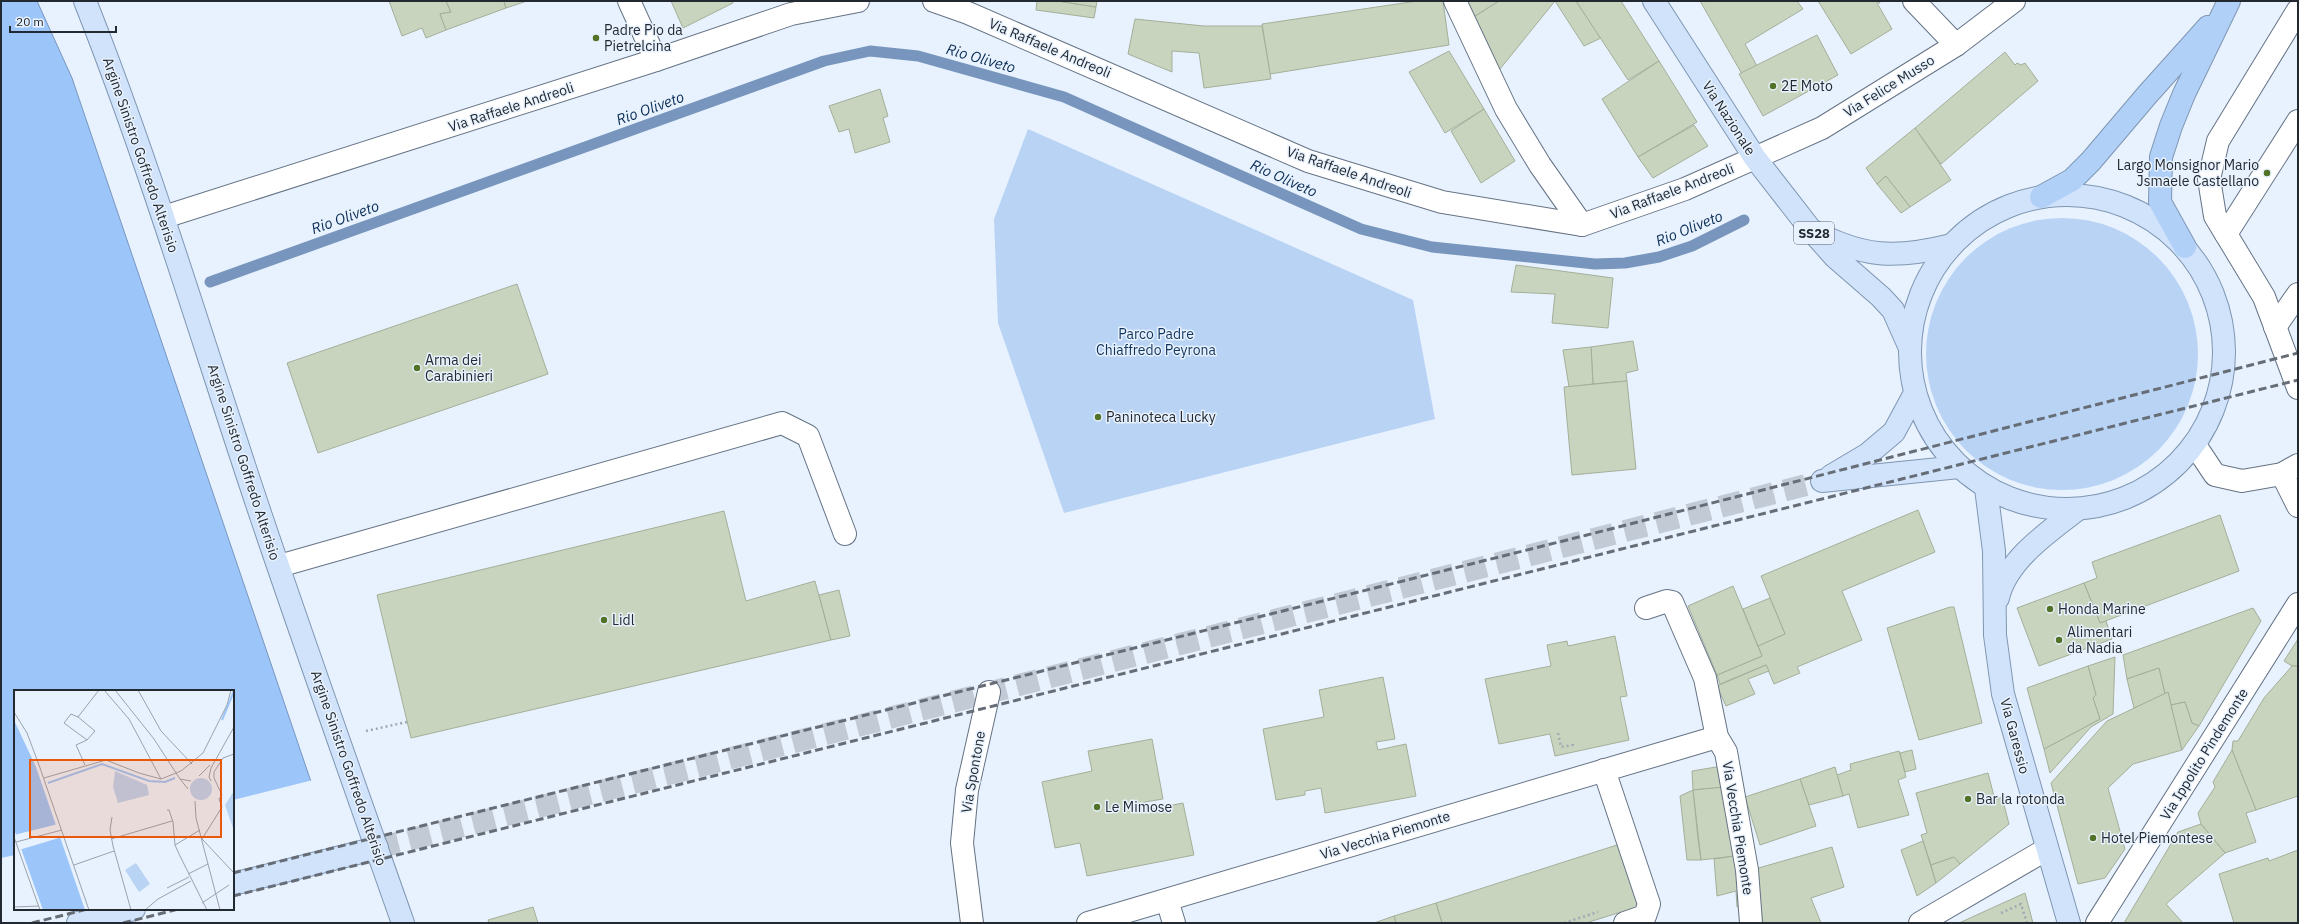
<svg xmlns="http://www.w3.org/2000/svg" width="2299" height="924" font-family="'IBM Plex Sans',sans-serif">
<style>
.green{fill:#b9d3f4}
.water{fill:#9cc5fa;stroke:#7896bd;fill-rule:evenodd}
.pier{fill:#e8f2fe}
.lines{fill:none;stroke-linecap:round;stroke-linejoin:round}
.stream{stroke:#7896bd;stroke-width:11}
.building{fill:#c9d4be;stroke:#a4af9a}
.major-tunnel{stroke:#c1cad5;stroke-width:22;stroke-dasharray:22 11;stroke-linecap:butt}
.minor-casing{stroke:#657385;stroke-width:24}
.major-casing{stroke:#7f96b2;stroke-width:24}
.highway-casing{stroke:#7f96b2;stroke-width:24}
.path{stroke:#a0a9b3;stroke-width:2.5;stroke-dasharray:2 3;stroke-linecap:butt}
.minor{stroke:#fff;stroke-width:22}
.major{stroke:#d0e3fb;stroke-width:22}
.highway{stroke:#b1d0f8;stroke-width:22}
.rail{stroke:#666d76;stroke-width:3;stroke-dasharray:8 4;stroke-linecap:butt}
.poi-dot{fill:#527228;stroke:#e8f2fe;stroke-width:1.5}
.labels{text-anchor:middle;dominant-baseline:central;stroke-width:3;stroke-linejoin:round;paint-order:stroke}
.shield{fill:#e8f2fe;stroke:#5e656e;stroke-width:1}
.shield-label{font-size:13px;font-weight:bold;fill:#232930}
.poi-label{font-size:14px;fill:#232930;stroke:#e8f2fe;text-anchor:start}
.street-label{font-size:14px;fill:#232930;stroke:#e8f2fe}
.park-label{font-size:14px;fill:#11345d;stroke:#e8f2fe}
.water-label{font-size:15px;font-style:italic;fill:#092d56;stroke:#e8f2fe}
.inset-river{fill:none;stroke:#9cc5fa;stroke-width:2}
.inset-road{fill:none;stroke:#99a2ac;stroke-width:1}
.view{fill:#e8590c;fill-opacity:0.15;stroke:#e8590c;stroke-width:2}
.inset-edge{fill:none;stroke:#232930;stroke-width:2}
</style>
<rect width="100%" height="100%" fill="#e8f2fe"/>
<g class="green">
<polygon points="1028,129 1413,300 1435,419 1064,513 998,323 994,219"/>
<circle cx="2062" cy="354" r="136"/>
</g>
<path class="water" d="M1,1H37L72,78L359,923H1ZM15,691H233V909H15Z"/>
<polygon class="pier" points="313,780 361,923 1,923 1,858 15,855 15,909 233,909 233,800"/>
<g class="lines">
<polyline class="stream" points="210,282 824,61 870,51 918,56 1064,97 1361,229 1432,247 1595,264 1625,263 1659,257 1692,246 1744,220"/>
</g>
<g class="building">
<polygon points="389,1 446,1 451,12 440,14 446,30 426,38 422,28 402,36"/>
<polygon points="446,1 504,1 506,8 446,30 440,14 451,12"/>
<polygon points="504,1 527,1 506,8"/>
<polygon points="671,1 732,1 733,3 683,28"/>
<polygon points="1037,1 1058,1 1096,7 1094,18 1036,10"/>
<polygon points="1058,1 1097,1 1096,7"/>
<polygon points="1417,1 1443,1 1449,45 1270,74 1262,24"/>
<polygon points="1465,1 1499,1 1472,18"/>
<polygon points="1499,1 1555,1 1496,74 1472,18"/>
<polygon points="1555,1 1576,1 1601,38 1584,46"/>
<polygon points="1576,1 1621,1 1659,61 1628,80"/>
<polygon points="1700,1 1797,1 1803,9 1745,44 1757,66 1742,74"/>
<polygon points="1818,1 1879,1 1880,3 1877,3 1892,29 1851,54"/>
<polygon points="1135,19 1204,26 1262,26 1271,79 1204,88 1199,53 1172,51 1172,72 1128,54"/>
<polygon points="1817,35 1838,75 1763,116 1739,74"/>
<polygon points="1449,51 1484,109 1445,133 1409,72"/>
<polygon points="2005,52 2015,65 2017,63 2021,65 2025,63 2038,81 1941,164 1915,128"/>
<polygon points="1659,61 1697,122 1638,157 1602,99"/>
<polygon points="880,89 888,116 883,118 890,142 855,153 849,129 839,132 829,106"/>
<polygon points="1484,109 1515,161 1481,183 1451,131"/>
<polygon points="1694,125 1708,146 1653,178 1638,157"/>
<polygon points="1915,128 1951,180 1910,207 1886,176 1877,184 1866,168"/>
<polygon points="1886,176 1910,207 1901,213 1877,184"/>
<polygon points="1516,265 1613,278 1608,328 1552,323 1555,294 1511,292"/>
<polygon points="517,284 548,374 318,453 287,363"/>
<polygon points="1633,341 1638,370 1626,373 1627,381 1593,384 1591,347"/>
<polygon points="1591,347 1593,384 1569,387 1563,350"/>
<polygon points="1627,381 1636,469 1572,475 1564,387"/>
<polygon points="1918,510 1935,552 1842,591 1862,640 1797,667 1800,673 1774,684 1766,665 1720,684 1717,675 1762,656 1758,646 1785,634 1761,576"/>
<polygon points="724,511 746,601 815,581 831,640 411,738 377,595"/>
<polygon points="2220,515 2239,571 2100,623 2084,583 2097,578 2092,562"/>
<polygon points="2084,583 2100,623 2106,621 2112,639 2039,666 2017,608"/>
<polygon points="1733,586 1762,656 1717,675 1688,606"/>
<polygon points="839,590 850,636 831,640 819,595"/>
<polygon points="1770,598 1785,634 1758,646 1743,609"/>
<polygon points="1950,607 1954,607 1982,723 1919,740 1887,628"/>
<polygon points="2253,608 2261,621 2199,726 2192,723 2185,702 2171,705 2168,692 2165,694 2159,668 2127,679 2123,655"/>
<polygon points="1615,636 1627,696 1620,697 1629,740 1555,756 1550,734 1499,744 1485,679 1551,666 1547,645 1567,641 1568,646"/>
<polygon points="2298,639 2298,666 2292,666 2284,661"/>
<polygon points="2115,657 2113,714 2091,727 2050,773 2044,749 2100,719 2093,698 2096,695 2088,666"/>
<polygon points="1766,665 1769,671 1748,679 1755,694 1726,706 1717,686"/>
<polygon points="2088,666 2096,695 2093,698 2100,719 2044,749 2027,688"/>
<polygon points="2292,666 2298,666 2298,796 2256,810 2232,750 2233,741 2238,741 2264,698"/>
<polygon points="2159,668 2165,694 2134,708 2127,679"/>
<polygon points="1383,677 1395,739 1376,742 1378,750 1406,744 1416,796 1325,813 1321,788 1305,791 1305,795 1276,800 1263,729 1324,717 1319,690"/>
<polygon points="2168,692 2182,750 2133,764 2108,788 2125,849 2105,878 2078,884 2051,783 2107,721"/>
<polygon points="2185,702 2192,723 2199,726 2182,750 2171,705"/>
<polygon points="1152,739 1163,799 1145,802 1147,810 1183,803 1194,855 1087,876 1080,843 1055,848 1042,782 1092,771 1088,751"/>
<polygon points="1912,750 1916,769 1905,772 1900,753"/>
<polygon points="2232,750 2256,810 2246,813 2256,842 2225,853 2201,824 2198,813 2215,787 2213,782"/>
<polygon points="1899,751 1906,777 1898,780 1909,815 1858,828 1849,794 1843,796 1837,775 1851,770 1850,764"/>
<polygon points="1722,766 1725,787 1693,790 1692,771"/>
<polygon points="1835,767 1843,796 1809,805 1800,779"/>
<polygon points="1988,773 1995,800 2002,797 2009,824 1960,864 1954,857 1931,865 1921,835 1927,833 1916,793"/>
<polygon points="1800,779 1816,826 1760,845 1745,797"/>
<polygon points="1725,787 1735,856 1701,860 1693,790"/>
<polygon points="1693,790 1698,839 1701,860 1687,860 1680,796"/>
<polygon points="2201,824 2225,853 2166,904 2183,923 2124,923 2178,832"/>
<polygon points="1923,841 1936,883 1917,896 1901,850"/>
<polygon points="1620,844 1640,906 1586,923 1442,923 1436,903"/>
<polygon points="1832,847 1844,887 1811,898 1821,923 1763,923 1755,869"/>
<polygon points="2298,850 2298,923 2234,923 2219,874 2268,858 2269,861"/>
<polygon points="1735,856 1742,907 1737,907 1736,891 1717,896 1714,859"/>
<polygon points="1954,857 1960,864 1936,883 1931,865"/>
<polygon points="2025,893 2033,923 1959,923"/>
<polygon points="1436,903 1442,923 1396,923 1394,916"/>
<polygon points="533,907 538,923 489,923 488,920"/>
<polygon points="1394,916 1396,923 1374,923"/>
</g>
<g class="lines">
<polyline class="major-tunnel" points="377,848 1822,481"/>
<defs>
<g id="minor">
<polyline points="629,1 656,60"/>
<polyline points="934,1 968,13 1308,161 1442,202 1582,225 1685,189 1822,128 1956,45 2014,1"/>
<polyline points="1455,1 1506,109 1540,165 1582,225"/>
<polyline points="1914,1 1956,45"/>
<polyline points="2298,10 2218,141 2209,179 2215,216 2264,297 2298,388"/>
<polyline points="164,217 656,60 791,14 858,1"/>
<polyline points="2226,234 2298,121"/>
<polyline points="2275,327 2298,294"/>
<polyline points="2195,445 2215,475 2242,481 2282,474 2298,465"/>
<polyline points="2282,474 2298,506"/>
<polyline points="279,566 782,423 808,436 845,534"/>
<polyline points="1646,608 1667,601 1672,602 1705,678 1717,737 1726,752 1747,870 1751,923"/>
<polyline points="1604,770 1649,904 1645,916 1625,923"/>
<polyline points="1167,900 1174,923"/>
<polyline points="972,923 962,843 967,790 989,692"/>
<polyline points="1088,923 1717,737"/>
<polyline points="1920,923 2047,849"/>
<polyline points="2097,923 2298,604"/>
</g>
<g id="major">
<path d="M85,1C152,170 203,344 261,516C307,652 355,787 403,923"/>
<polyline points="1654,1 1755,158 1811,230"/>
<circle cx="2067" cy="352" r="157"/>
<path d="M1909,346L1893,310L1881,297L1835,257L1811,230C1863,258 1896,259 1952,245"/>
<polyline points="1831,476 1868,454 1894,432 1915,393"/>
<polyline points="1822,481 1959,467"/>
<polyline points="1986,488 1994,551 1995,635 2003,694 2069,923"/>
<path d="M1998,598C2006,561 2048,532 2077,510"/>
<polyline points="233,884 377,848"/>
<polyline points="78,923 134,909"/>
</g>
<g id="highway">
<polyline points="2041,197 2072,180 2091,161 2147,95 2208,27"/>
<polyline points="2185,247 2160,202 2161,157 2171,126 2184,94 2229,1"/>
</g>
</defs>
<use href="#minor" class="minor-casing"/>
<use href="#major" class="major-casing"/>
<use href="#highway" class="highway-casing"/>
<g class="path">
<polyline points="366,731 407,722"/>
<polyline points="1558,733 1561,747 1573,745 1574,747"/>
<polyline points="2001,913 2021,904 2027,923"/>
<polyline points="1564,923 1598,912"/>
</g>
<use href="#minor" class="minor"/>
<use href="#major" class="major"/>
<use href="#highway" class="highway"/>
<g class="rail">
<polyline points="233,873 1587,535 2298,353"/>
<polyline points="233,896 2298,380"/>
<polyline points="32,923 88,909"/>
<polyline points="123,923 179,909"/>
</g>
</g>
<g class="poi-dot">
<circle cx="596" cy="38" r="4"/>
<circle cx="1773" cy="86" r="4"/>
<circle cx="2267" cy="173" r="4"/>
<circle cx="417" cy="368" r="4"/>
<circle cx="1098" cy="417" r="4"/>
<circle cx="2050" cy="609" r="4"/>
<circle cx="604" cy="620" r="4"/>
<circle cx="2059" cy="640" r="4"/>
<circle cx="1968" cy="799" r="4"/>
<circle cx="1097" cy="807" r="4"/>
<circle cx="2093" cy="838" r="4"/>
</g>
<g class="labels">
<rect class="shield" x="1794" y="222" width="40" height="22" rx="3"/>
<g class="shield-label">
<text x="1814" y="233">SS28</text>
</g>
<g class="poi-label">
<text x="604" y="30">Padre Pio da<tspan x="604" dy="16">Pietrelcina</tspan></text>
<text x="1781" y="86">2E Moto</text>
<text x="2259" y="165" text-anchor="end">Largo Monsignor Mario<tspan x="2259" dy="16">Jsmaele Castellano</tspan></text>
<text x="425" y="360">Arma dei<tspan x="425" dy="16">Carabinieri</tspan></text>
<text x="1106" y="417">Paninoteca Lucky</text>
<text x="2058" y="609">Honda Marine</text>
<text x="612" y="620">Lidl</text>
<text x="2067" y="632">Alimentari<tspan x="2067" dy="16">da Nadia</tspan></text>
<text x="1976" y="799">Bar la rotonda</text>
<text x="1105" y="807">Le Mimose</text>
<text x="2101" y="838">Hotel Piemontese</text>
</g>
<g class="street-label">
<text transform="translate(1050 48) rotate(23)">Via Raffaele Andreoli</text>
<text transform="translate(1889 86) rotate(-32)">Via Felice Musso</text>
<text transform="translate(511 107) rotate(-18)">Via Raffaele Andreoli</text>
<text transform="translate(1729 118) rotate(57)">Via Nazionale</text>
<text transform="translate(141 155) rotate(71)">Argine Sinistro Goffredo Alterisio</text>
<text transform="translate(1349 172) rotate(19)">Via Raffaele Andreoli</text>
<text transform="translate(1672 191) rotate(-21)">Via Raffaele Andreoli</text>
<text transform="translate(244 462) rotate(72)">Argine Sinistro Goffredo Alterisio</text>
<text transform="translate(2015 736) rotate(75)">Via Garessio</text>
<text transform="translate(2204 754) rotate(-58)">Via Ippolito Pindemonte</text>
<text transform="translate(349 768) rotate(71)">Argine Sinistro Goffredo Alterisio</text>
<text transform="translate(973 772) rotate(-80)">Via Spontone</text>
<text transform="translate(1738 828) rotate(81)">Via Vecchia Piemonte</text>
<text transform="translate(1385 835) rotate(-17)">Via Vecchia Piemonte</text>
</g>
<g class="park-label">
<text x="1156" y="334">Parco Padre<tspan x="1156" dy="16">Chiaffredo Peyrona</tspan></text>
</g>
<g class="water-label">
<text transform="translate(981 58) rotate(16)">Rio Oliveto</text>
<text transform="translate(650 108) rotate(-20)">Rio Oliveto</text>
<text transform="translate(1284 178) rotate(24)">Rio Oliveto</text>
<text transform="translate(345 217) rotate(-20)">Rio Oliveto</text>
<text transform="translate(1689 228) rotate(-22)">Rio Oliveto</text>
</g>
</g>
<g transform="translate(14 690)">
<rect width="220" height="220" fill="#e8f2fe"/>
<path d="M101,81L133,95L135,105L104,113L99,97ZM176 99a11 11 0 1 1 22 0a11 11 0 1 1-22 0ZM220,101V141L211,115ZM122,173L136,194L125,202L111,180Z" fill="#b9d3f4"/>
<path d="M0,30L22,77L71,220H29L0,139Z" fill="#9cc5fa"/>
<path d="M44,134L48,147L5,160L0,145Z" fill="#e8f2fe"/>
<path class="inset-river" d="M208,30L220,1M34,93L88,74L135,91L151,92L161,88"/>
<path class="inset-road" d="M90,0L115,29L147,89M101,0L140,49L166,89M124,0L147,41L178,74M0,22L13,43L25,75L75,220M64,27L57,24L50,33L73,50M71,75L62,55L73,50L81,41L64,27L85,0M185,86L196,75M30,88L92,70L125,83L147,89L167,81L189,63L213,15L217,0M197,91L195,87L197,78L220,37M174,99L166,89L177,91M205,109L208,117L188,149L220,183M205,109L208,105L200,88V82L209,68L220,64M181,111L182,128L206,220M153,120H155L159,132L161,155L166,166L193,220M98,127L96,140L99,156L117,220M0,147L26,220M97,149L158,131M2,152L48,140M161,155L186,140M60,175L100,161M174,184L194,174M153,198L175,187M188,213L215,195M0,217L25,216M131,220L144,209L177,191"/>
<path class="view" d="M16,70H207V147H16Z"/>
<rect width="220" height="220" class="inset-edge"/>
</g>
<rect width="2299" height="924" fill="none" stroke="#232930" stroke-width="4"/>
<path d="M10 26v6h106v-6" fill="none" stroke="#232930" stroke-width="2"/>
<text x="16" y="26" font-size="12" fill="#232930" stroke="#e8f2fe" stroke-width="3" paint-order="stroke">20 m</text>
</svg>
